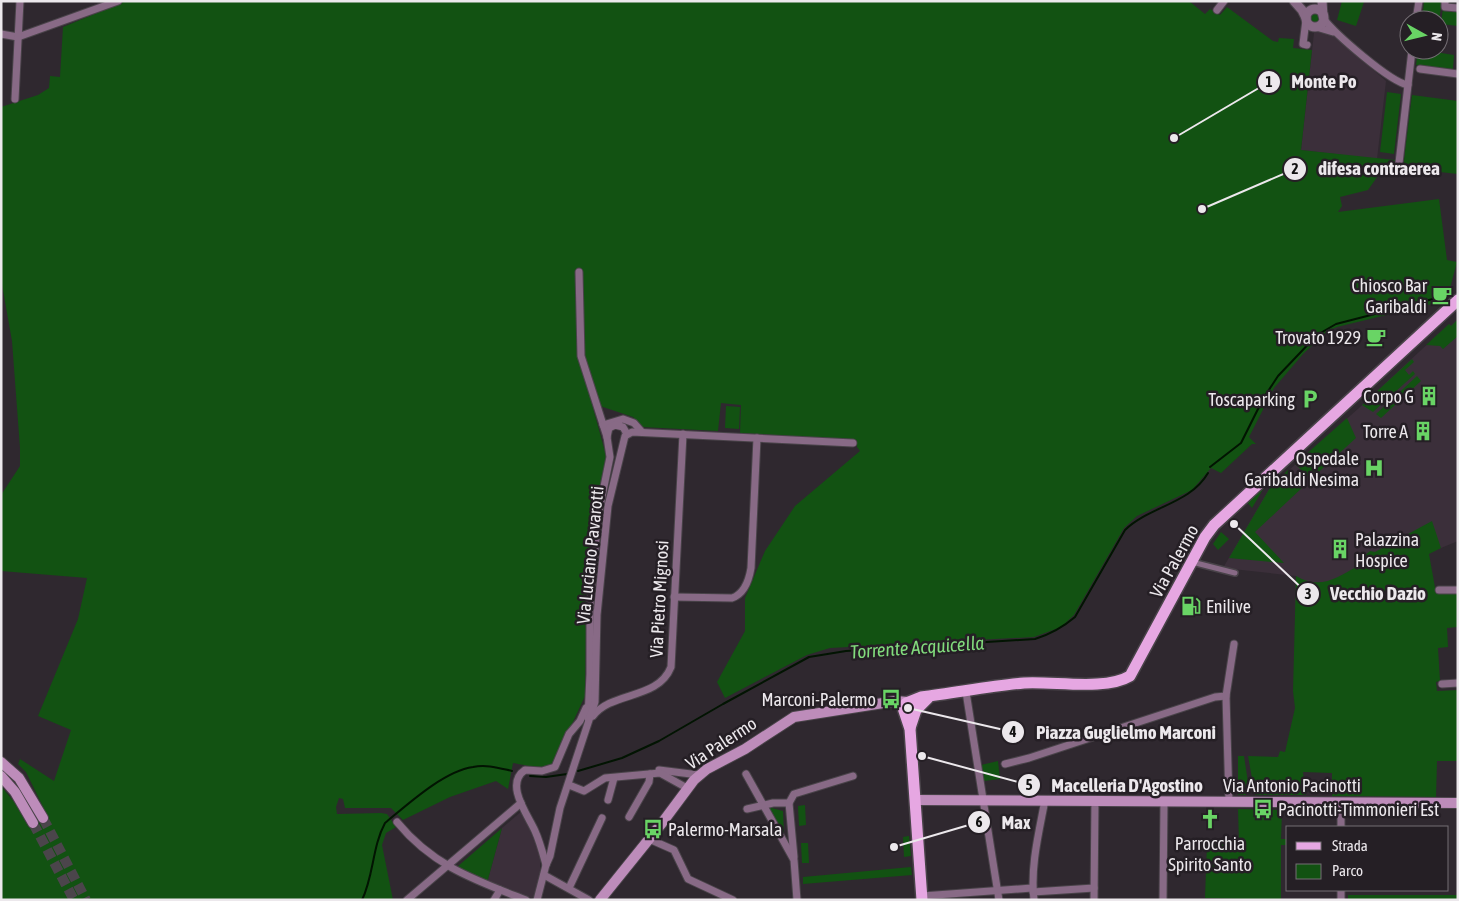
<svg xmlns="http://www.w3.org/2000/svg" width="1459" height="901" font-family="'Asap Condensed',sans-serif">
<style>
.built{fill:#3b2f3a}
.green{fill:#125212}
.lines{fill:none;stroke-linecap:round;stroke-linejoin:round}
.stream{stroke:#021402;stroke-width:2}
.secondary-tunnel{stroke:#4b454b;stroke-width:10;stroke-dasharray:10 5;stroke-linecap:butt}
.pedestrian-casing{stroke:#494349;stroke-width:8}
.minor-casing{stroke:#494349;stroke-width:9}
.tertiary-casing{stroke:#494349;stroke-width:11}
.secondary-casing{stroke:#494349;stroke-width:12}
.primary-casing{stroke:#494349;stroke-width:14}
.pedestrian{stroke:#886a86;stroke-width:5}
.minor{stroke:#886a86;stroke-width:7}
.tertiary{stroke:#886a86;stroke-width:9}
.secondary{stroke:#bd8cba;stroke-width:10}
.primary{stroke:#e6a7e2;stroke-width:11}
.labels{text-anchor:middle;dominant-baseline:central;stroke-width:5;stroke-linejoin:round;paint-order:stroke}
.poi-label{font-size:18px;fill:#ece8ec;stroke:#251f25;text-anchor:end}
.street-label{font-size:18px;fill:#ece8ec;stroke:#251f25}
.water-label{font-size:19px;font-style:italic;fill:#82dc7d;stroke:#251f25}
.leader{fill:none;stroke:#ece8ec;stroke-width:2}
.callout-dot{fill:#ece8ec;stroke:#251f25;stroke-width:2}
.mark-label{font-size:15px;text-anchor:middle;font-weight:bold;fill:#111}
.callout-label{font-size:19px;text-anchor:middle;font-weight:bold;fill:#ece8ec;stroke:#251f25;stroke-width:5;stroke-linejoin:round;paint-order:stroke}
</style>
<rect width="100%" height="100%" fill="#2f282f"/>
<g class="built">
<polygon points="1322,31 1334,36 1386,81 1377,159 1301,150 1314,33"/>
<polygon points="1458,319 1458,541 1295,608 1296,576 1223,568 1271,486 1359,408 1449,324 1451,326"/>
<polygon points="522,811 532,831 540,855 540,875 534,899 487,883 502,828"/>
</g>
<g class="green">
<path d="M126,1H1189L1205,14L1210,9L1220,15L1227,7L1273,41L1278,42L1279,38L1294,39L1293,48L1312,50L1301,150L1395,160L1393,167L1385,166L1368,190L1340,197L1342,206L1338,212L1439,199L1447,260L1457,262L1450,288L1434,293L1436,303L1337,327L1328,331L1304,353L1274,388L1249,437L1256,444H1252L1221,473L1211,468L1192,490L1137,516L1124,528L1074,615L1061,627L1034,637L830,648L807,655L725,698L717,682L745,631V598L765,551L795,506L860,451L857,447V440L740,433L741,405L721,403L718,431L642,427L633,417L600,406L596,396L590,397L607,459L595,509L594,551L584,615L586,630L585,696L554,763C543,771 526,765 513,763L508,789L496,781L450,797L403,820L391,808H345L343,799L339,798L336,807L337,814L381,813L387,814L396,827L386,833L382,845L393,900H1V786L15,803L28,826L47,815L26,772L18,764L20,759L54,781L71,730L38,716L78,619L87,578L1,571V495L20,466V448L12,341L1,279V107L38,95L49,88L50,76L60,77L63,27Z"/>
<polygon points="1342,1 1364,2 1356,26 1337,20"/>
<polygon points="1424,1 1442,1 1439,21 1422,20"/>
<polygon points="1443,8 1458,10 1458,26 1441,24"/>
<circle cx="1315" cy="18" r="6"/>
<polygon points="1418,50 1435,50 1435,52 1454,55 1453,69 1416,65"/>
<polygon points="1387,92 1401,94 1394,154 1380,152"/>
<polygon points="1412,95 1458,101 1458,174 1403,168"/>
<polygon points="1458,319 1458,336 1443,349 1440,346 1426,345 1449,324 1451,326"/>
<polygon points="1412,359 1414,362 1405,370 1409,375 1413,371 1415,374 1373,412 1362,405"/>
<polygon points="1417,376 1421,381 1381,418 1376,414"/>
<polygon points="726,406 740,407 739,429 725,428"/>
<polygon points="1347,418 1356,438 1311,479 1295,464"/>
<polygon points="1288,470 1304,486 1255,532 1284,563 1229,558 1271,486"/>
<polygon points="1268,481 1252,508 1246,501"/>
<path d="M1432,521L1441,548L1429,554L1436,593H1458V627L1447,628L1448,647L1438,648L1440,681L1436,682L1437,691L1458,690V772L1457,761H1437L1436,797L1332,796V773L1303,772L1306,795H1255L1248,756L1278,757L1280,751L1285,752L1295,708L1293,691L1296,576C1321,590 1336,578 1358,566L1356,563L1370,551L1375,552Z"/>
<polygon points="1221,532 1229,539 1218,550 1213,544"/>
<polygon points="1238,756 1244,756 1248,782 1246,795 1238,795"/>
<polygon points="998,761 1000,779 984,781 981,765"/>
<polygon points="805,805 806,825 799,826 798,806"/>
<polygon points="768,807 783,811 784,835"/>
<polygon points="1238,809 1282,810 1281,839 1288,839 1288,845 1281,845 1281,900 1205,898 1207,843 1239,843"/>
<polygon points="502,828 487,883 457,867"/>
<polygon points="909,836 911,856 904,857 903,837"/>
<polygon points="801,843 808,843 809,863 802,863"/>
<polygon points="911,867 912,875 803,884 803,877"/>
<rect x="1348" y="895" width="110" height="5"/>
</g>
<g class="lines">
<g class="stream">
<polyline points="1210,467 1241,443 1263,399 1278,376 1317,335 1336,324 1433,299"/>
<path d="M578,771L622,758L659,741L723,704L809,657L846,651L1035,639C1051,634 1062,628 1075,617L1125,530C1150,506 1190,504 1208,473"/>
<polyline points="530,776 546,777 567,774"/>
<path d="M362,900C374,875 372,847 385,823C408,804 444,771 473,767C486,764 499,768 512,771"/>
</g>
<g class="secondary-tunnel">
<polyline points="43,818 86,900"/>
<polyline points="33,823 74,900"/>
</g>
<defs>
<polyline id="pedestrian" points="1192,562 1235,573"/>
<g id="minor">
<polyline points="1445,1 1445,7 1458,8"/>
<polyline points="1217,10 1224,1"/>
<path d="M1323,18C1335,34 1390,82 1408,85"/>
<polyline points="1306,20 1303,44 1307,45"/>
<polyline points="1416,20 1419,1"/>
<polyline points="1316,27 1333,32"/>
<polyline points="1,34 18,37 118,1"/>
<polyline points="1420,69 1458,74"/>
<polyline points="15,99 20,1"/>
<polyline points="1399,163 1412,50"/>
<polyline points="579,272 581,356 607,437 610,457 598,516 590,601 590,674 588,718"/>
<polyline points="603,425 623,419 634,423 642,432"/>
<polyline points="607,437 609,428 615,425 623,427 627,434"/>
<polyline points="1439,590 1458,590"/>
<path d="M674,597L732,598C744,594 749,580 751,568L757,438"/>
<polyline points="1442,684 1458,683"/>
<polyline points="966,692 999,900"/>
<path d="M593,716C612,691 658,700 671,667L683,434"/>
<polyline points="1005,764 1029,758 1215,697 1226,696"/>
<polyline points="659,770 699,775"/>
<polyline points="746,774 794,860 797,900"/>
<polyline points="569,785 584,791 605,778 660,773 687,788"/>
<polyline points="608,800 614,778"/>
<polyline points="1229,801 1226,696 1234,644"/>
<polyline points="747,809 773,803 789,803"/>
<polyline points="629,817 649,782 650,774"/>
<path d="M397,822C433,866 475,880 526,900"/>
<polyline points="1341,827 1341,802"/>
<polyline points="649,839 674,850 688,879 733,900"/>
<polyline points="794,857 789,803 794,794 853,776"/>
<path d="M546,865C543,854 540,842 535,831C528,815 504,784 525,770L542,771L555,767L569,734L580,721L586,708"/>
<polyline points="544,875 589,900"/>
<polyline points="569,888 602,818"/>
<polyline points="1033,892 1094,888"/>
<polyline points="922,896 1032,888"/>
<polyline points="407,900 521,803"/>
<polyline points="494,900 500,890"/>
<polyline points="537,900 546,865 550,856 560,808 595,702 597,615 608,506 625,436 632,432 853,443"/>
<path d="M1034,900C1030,867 1039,832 1045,800"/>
<polyline points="1094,900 1095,800"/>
<polyline points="1163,900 1164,801"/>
<polyline points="1341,900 1341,890"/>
</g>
<g id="tertiary">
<polyline points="1294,1 1302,10 1306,18"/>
<polyline points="1322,1 1323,16"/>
<circle cx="1315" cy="18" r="9"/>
</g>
<g id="secondary">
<polyline points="1,762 19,778 43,818"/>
<polyline points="1,776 15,792 33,823"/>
<polyline points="915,800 1458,803"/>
<polyline points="600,900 662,823 694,780 707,769 745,749 794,717 896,701 908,702"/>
</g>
<g id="primary">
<polyline points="910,728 916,710 928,698"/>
<path d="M922,900L910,729L903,708L906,703L921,697C955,693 990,686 1024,683C1054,681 1105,691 1130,676L1205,537L1214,525L1458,300"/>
</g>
</defs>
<use href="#pedestrian" class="pedestrian-casing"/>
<use href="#minor" class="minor-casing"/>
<use href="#tertiary" class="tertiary-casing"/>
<use href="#secondary" class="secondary-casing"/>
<use href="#primary" class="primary-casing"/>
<use href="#pedestrian" class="pedestrian"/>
<use href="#minor" class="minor"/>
<use href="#tertiary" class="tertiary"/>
<use href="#secondary" class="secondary"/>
<use href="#primary" class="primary"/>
</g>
<defs>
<symbol id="cafe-bare" viewBox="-9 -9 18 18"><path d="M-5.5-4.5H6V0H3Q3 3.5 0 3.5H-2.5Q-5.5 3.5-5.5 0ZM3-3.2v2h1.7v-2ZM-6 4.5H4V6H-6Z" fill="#69d465" stroke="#251f25" stroke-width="2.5" paint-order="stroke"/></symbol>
<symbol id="building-bare" viewBox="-9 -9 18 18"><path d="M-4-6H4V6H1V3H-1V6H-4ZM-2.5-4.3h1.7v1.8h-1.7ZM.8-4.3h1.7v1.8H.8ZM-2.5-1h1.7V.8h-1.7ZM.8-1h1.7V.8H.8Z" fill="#69d465" stroke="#251f25" stroke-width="2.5" paint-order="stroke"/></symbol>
<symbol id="parking-bare" viewBox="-9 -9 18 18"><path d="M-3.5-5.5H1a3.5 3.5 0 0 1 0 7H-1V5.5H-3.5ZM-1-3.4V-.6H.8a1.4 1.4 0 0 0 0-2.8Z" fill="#69d465" stroke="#251f25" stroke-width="2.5" paint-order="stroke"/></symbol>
<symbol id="hospital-bare" viewBox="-9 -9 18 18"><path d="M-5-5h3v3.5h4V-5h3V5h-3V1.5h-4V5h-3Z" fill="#69d465" stroke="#251f25" stroke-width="2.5" paint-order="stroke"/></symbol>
<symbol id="fuel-bare" viewBox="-9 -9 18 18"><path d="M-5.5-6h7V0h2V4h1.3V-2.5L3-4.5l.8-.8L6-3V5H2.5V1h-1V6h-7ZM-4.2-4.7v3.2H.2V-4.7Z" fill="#69d465" stroke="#251f25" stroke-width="2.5" paint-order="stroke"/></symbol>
<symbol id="bus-bare" viewBox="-9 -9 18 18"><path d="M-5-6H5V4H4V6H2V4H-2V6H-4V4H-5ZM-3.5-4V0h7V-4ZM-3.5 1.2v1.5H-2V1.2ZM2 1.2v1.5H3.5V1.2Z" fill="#69d465" stroke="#251f25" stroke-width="2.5" paint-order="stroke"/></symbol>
<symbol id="church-bare" viewBox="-9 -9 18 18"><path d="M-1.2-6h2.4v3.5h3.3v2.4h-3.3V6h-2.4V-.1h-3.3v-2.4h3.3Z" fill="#69d465" stroke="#251f25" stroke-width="2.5" paint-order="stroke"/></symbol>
</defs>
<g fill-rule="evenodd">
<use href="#cafe-bare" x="1428" y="281" width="28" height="28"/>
<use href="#cafe-bare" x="1362" y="323" width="28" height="28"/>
<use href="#building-bare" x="1415" y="382" width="28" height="28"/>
<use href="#parking-bare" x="1296" y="385" width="28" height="28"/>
<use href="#building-bare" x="1409" y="417" width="28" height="28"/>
<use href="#hospital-bare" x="1360" y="454" width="28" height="28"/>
<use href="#building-bare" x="1326" y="535" width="28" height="28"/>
<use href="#fuel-bare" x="1177" y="592" width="28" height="28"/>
<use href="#bus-bare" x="877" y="685" width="28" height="28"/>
<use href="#bus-bare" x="1249" y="795" width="28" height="28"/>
<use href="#church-bare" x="1196" y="805" width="28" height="28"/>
<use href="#bus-bare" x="639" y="815" width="28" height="28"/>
</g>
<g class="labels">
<g class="poi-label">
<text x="1427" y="285">Chiosco Bar<tspan x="1427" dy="21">Garibaldi</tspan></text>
<text x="1361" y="337">Trovato 1929</text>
<text x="1414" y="396">Corpo G</text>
<text x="1295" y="399">Toscaparking</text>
<text x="1408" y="431">Torre A</text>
<text x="1359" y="458">Ospedale<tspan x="1359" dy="21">Garibaldi Nesima</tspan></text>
<text x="1355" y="539" text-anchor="start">Palazzina<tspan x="1355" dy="21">Hospice</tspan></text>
<text x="1206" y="606" text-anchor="start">Enilive</text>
<text x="876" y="699">Marconi-Palermo</text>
<text x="1278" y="809" text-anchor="start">Pacinotti-Timmonieri Est</text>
<text x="668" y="829" text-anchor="start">Palermo-Marsala</text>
<text x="1210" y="843" text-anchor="middle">Parrocchia<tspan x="1210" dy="21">Spirito Santo</tspan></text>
</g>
<g class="street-label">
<text transform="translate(590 555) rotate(-84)">Via Luciano Pavarotti</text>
<text transform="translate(1174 561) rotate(-61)">Via Palermo</text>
<text transform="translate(659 599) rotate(-87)">Via Pietro Mignosi</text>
<text transform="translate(721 743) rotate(-33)">Via Palermo</text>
<text x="1292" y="785">Via Antonio Pacinotti</text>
</g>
<g class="water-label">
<text transform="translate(917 647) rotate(-4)">Torrente Acquicella</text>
</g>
</g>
<path class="leader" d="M1174 138L1269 82M1202 209L1295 169M1234 524L1308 594M908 708L1013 732M922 756L1029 785M894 847L979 822"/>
<g class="callout-dot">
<circle cx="1174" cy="138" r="5"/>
<circle cx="1202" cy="209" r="5"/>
<circle cx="1234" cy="524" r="5"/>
<circle cx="908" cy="708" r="5"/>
<circle cx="922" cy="756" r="5"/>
<circle cx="894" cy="847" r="5"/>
<circle cx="1269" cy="82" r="12"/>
<circle cx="1295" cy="169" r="12"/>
<circle cx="1308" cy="594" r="12"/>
<circle cx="1013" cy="732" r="12"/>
<circle cx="1029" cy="785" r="12"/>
<circle cx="979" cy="822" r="12"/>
</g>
<g class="mark-label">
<text x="1269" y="87">1</text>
<text x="1295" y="174">2</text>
<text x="1308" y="599">3</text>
<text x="1013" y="737">4</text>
<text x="1029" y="790">5</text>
<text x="979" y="827">6</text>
</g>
<g class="callout-label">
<text x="1324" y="88">Monte Po</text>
<text x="1379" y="175">difesa contraerea</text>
<text x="1378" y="600">Vecchio Dazio</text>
<text x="1126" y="739">Piazza Guglielmo Marconi</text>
<text x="1127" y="792">Macelleria D'Agostino</text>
<text x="1016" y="829">Max</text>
</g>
<rect width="1459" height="901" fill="none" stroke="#ece8ec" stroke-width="5"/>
<rect x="1286" y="826" width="162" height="65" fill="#251f25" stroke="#756f75"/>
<rect x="1296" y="842" width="25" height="8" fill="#e6a7e2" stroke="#756f75"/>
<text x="1332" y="851" font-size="15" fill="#ece8ec">Strada</text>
<rect x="1296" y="864" width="25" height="15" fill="#125212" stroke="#756f75"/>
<text x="1332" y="876" font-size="15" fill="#ece8ec">Parco</text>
<g transform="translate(1424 35) rotate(98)"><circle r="24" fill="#251f25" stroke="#756f75"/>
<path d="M0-4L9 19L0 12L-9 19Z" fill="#69d465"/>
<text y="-8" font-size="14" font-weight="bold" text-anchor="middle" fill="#ece8ec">N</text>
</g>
</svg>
